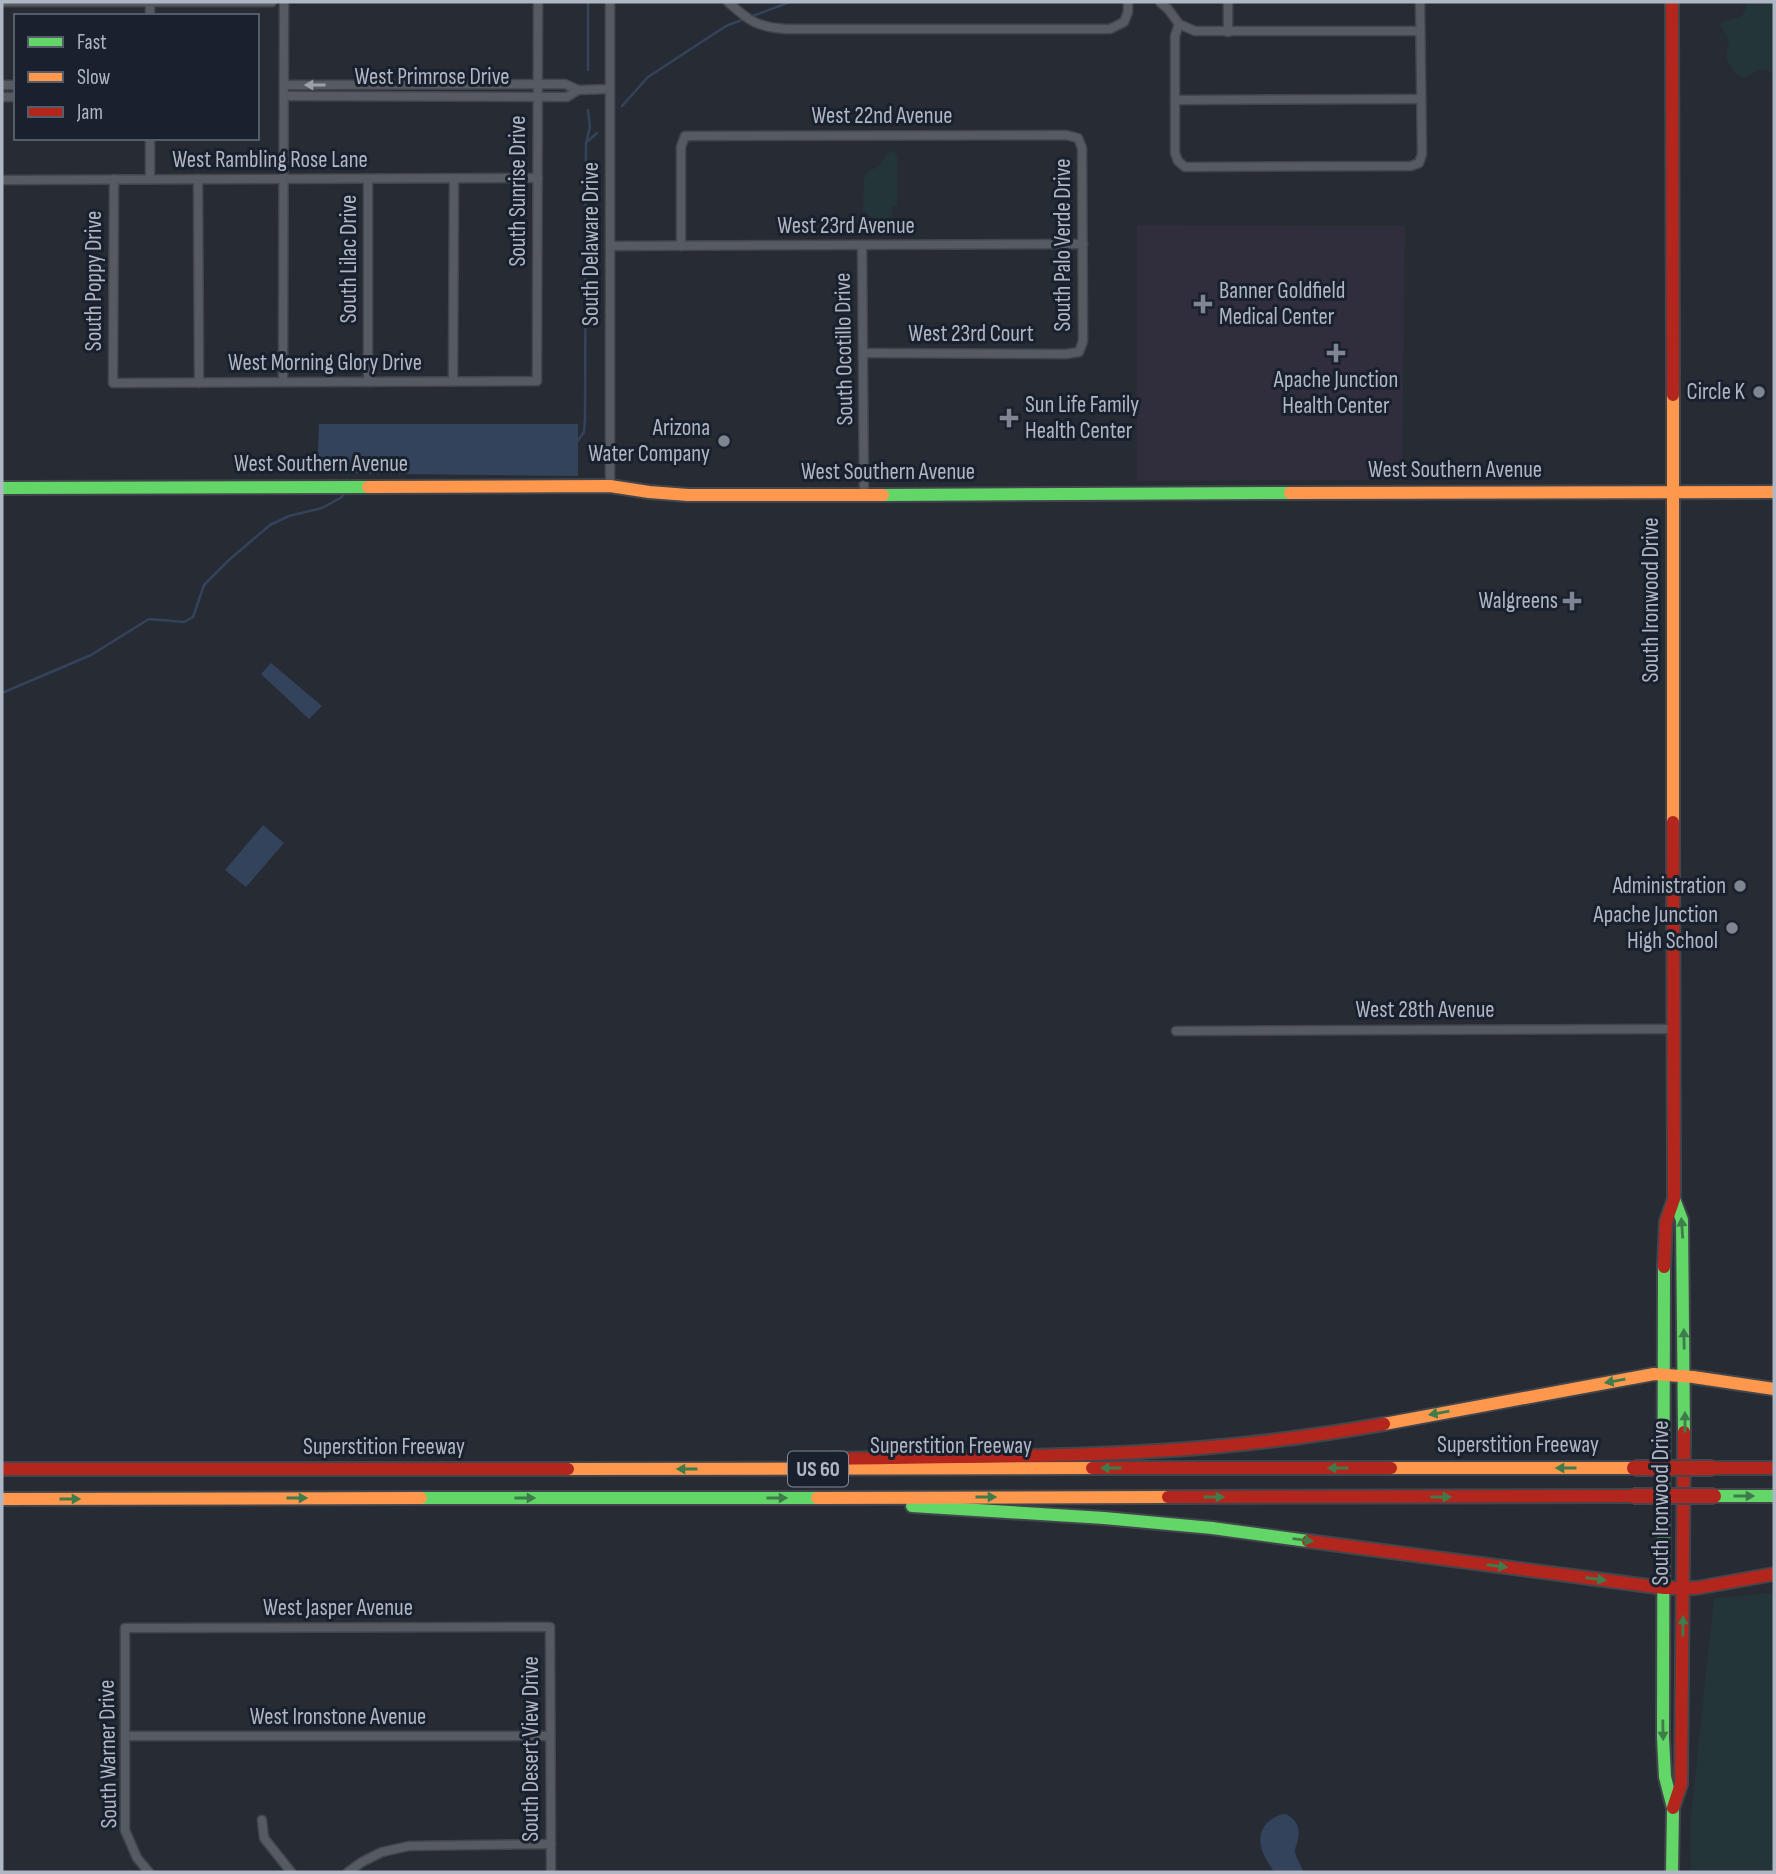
<svg xmlns="http://www.w3.org/2000/svg" width="1776" height="1874" font-family="'Sofia Sans Condensed',sans-serif">
<style>
.medical{fill:#302e3c}
.green{fill:#243539}
.water{fill:#34435c}
.lines{fill:none;stroke-linecap:round;stroke-linejoin:round}
.stream{stroke:#34435c;stroke-width:2.5}
.street-casing{stroke:#42464c;stroke-width:11}
.fast-casing{stroke:#42464c;stroke-width:16}
.slow-casing{stroke:#42464c;stroke-width:16}
.jam-casing{stroke:#42464c;stroke-width:16}
.street{stroke:#565a61;stroke-width:8}
.fast{stroke:#63d668;stroke-width:12}
.slow{stroke:#ff974d;stroke-width:12}
.jam{stroke:#b3261e;stroke-width:12}
.jam-bridge-casing{stroke:#43474f;stroke-width:18;stroke-linecap:butt}
.jam-bridge{stroke:#b3261e;stroke-width:14}
.oneway{fill:#99a0ac}
.oneway2{fill:#3e7c4b}
.poi-dot{fill:#7f8692;stroke:#1a212e;stroke-width:2.5}
.labels{text-anchor:middle;dominant-baseline:central;stroke-width:6;stroke-linejoin:round;paint-order:stroke}
.shield{fill:#1a212e;stroke:#828a98;stroke-width:2}
.shield-label{font-size:21px;font-weight:bold;fill:#afb7c5}
.street-label{font-size:23px;fill:#afb7c5;stroke:#1a212e}
.poi-label{font-size:23px;fill:#afb7c5;stroke:#1a212e;text-anchor:end}
</style>
<rect width="100%" height="100%" fill="#272b33"/>
<polygon class="medical" points="1137,225 1405,226 1402,480 1137,481"/>
<g class="green">
<path d="M1747,2H1774V75C1759,62 1757,75 1743,78L1735,73L1727,60L1726,56L1729,41L1721,25L1724,21L1741,17L1745,11Z"/>
<path d="M891,151L895,153L897,157V206H892V222H885L884,228H878C878,214 869,219 863,209L864,179L868,172L879,166L888,153Z"/>
<polygon points="1774,1593 1774,1872 1691,1872 1691,1818 1714,1598"/>
</g>
<g class="water">
<polygon points="319,424 578,424 578,476 317,473"/>
<polygon points="271,663 322,706 309,719 261,674"/>
<polygon points="263,825 284,843 246,887 225,870"/>
<path d="M1285,1814C1298,1819 1301,1830 1297,1844C1296,1846 1295,1848 1295,1850C1294,1856 1302,1865 1303,1872H1274C1269,1864 1263,1856 1261,1846C1257,1830 1269,1816 1285,1814Z"/>
</g>
<g class="lines">
<g class="stream">
<polyline points="588,2 588,70"/>
<polyline points="750,17 790,2"/>
<polyline points="622,106 648,77 726,26 744,19"/>
<polyline points="588,141 597,133"/>
<polyline points="576,443 584,432 585,418 586,143 590,127 588,110"/>
<polyline points="2,693 91,655 149,619 184,622 193,617 204,585 229,560 270,525 289,516 322,508 342,497 344,493"/>
</g>
<defs>
<g id="street">
<polyline points="2,2 272,2"/>
<polyline points="150,2 150,16"/>
<polyline points="610,2 610,486"/>
<path d="M728,2C749,21 757,27 786,29H1110L1124,22L1128,12V2"/>
<polyline points="1160,2 1168,9 1179,24 1195,31 1420,31"/>
<polyline points="1228,2 1228,32"/>
<polyline points="1179,24 1175,36 1175,153 1178,161 1185,167 1411,166 1419,163 1422,154 1420,2"/>
<polyline points="2,85 16,85"/>
<polyline points="284,85 565,84 578,90 610,89"/>
<polyline points="284,96 567,97 578,90"/>
<polyline points="2,97 16,97"/>
<polyline points="1175,100 1421,99"/>
<polyline points="114,179 113,383 537,381 538,2"/>
<polyline points="150,179 150,138"/>
<polyline points="198,179 199,383"/>
<polyline points="368,179 368,382"/>
<polyline points="2,180 538,178"/>
<polyline points="862,245 864,495"/>
<polyline points="610,246 1083,244"/>
<polyline points="681,246 681,147 685,136 1066,135 1078,138 1082,148 1083,341 1079,352 1066,354 863,353"/>
<polyline points="453,381 454,179"/>
<polyline points="283,382 284,2"/>
<polyline points="1176,1031 1674,1029"/>
<polyline points="125,1736 550,1736"/>
<polyline points="262,1820 264,1838 291,1872"/>
<polyline points="149,1872 137,1858 125,1830 125,1628 550,1627 551,1872"/>
<polyline points="348,1872 362,1862 382,1852 409,1846 551,1844"/>
</g>
<g id="fast">
<polyline points="2,488 368,487"/>
<polyline points="883,495 1290,493"/>
<polyline points="1674,1199 1682,1220 1684,1432"/>
<polyline points="1664,1267 1663,1738 1665,1777 1673,1808 1672,1872"/>
<polyline points="1714,1496 1774,1496"/>
<polyline points="421,1498 817,1498"/>
<polyline points="912,1506 1104,1518 1212,1528 1308,1541"/>
</g>
<g id="slow">
<polyline points="1673,395 1673,822"/>
<polyline points="368,487 610,486 649,492 688,495 883,495"/>
<polyline points="1290,493 1774,492"/>
<polyline points="1384,1424 1654,1374 1693,1377 1774,1389"/>
<polyline points="1391,1468 1634,1468"/>
<polyline points="568,1469 1092,1468"/>
<polyline points="817,1498 1168,1497"/>
<polyline points="2,1499 421,1498"/>
</g>
<g id="jam">
<polyline points="1672,2 1673,395"/>
<polyline points="1664,1267 1666,1222 1674,1199 1673,822"/>
<path d="M834,1459C959,1456 1086,1458 1211,1447C1269,1442 1327,1434 1384,1424"/>
<polyline points="1092,1468 1391,1468"/>
<polyline points="1713,1468 1774,1468"/>
<polyline points="2,1469 568,1469"/>
<polyline points="1168,1497 1633,1496"/>
<polyline points="1308,1541 1664,1588 1696,1588 1774,1574"/>
<polyline points="1673,1808 1681,1784 1684,1432"/>
</g>
</defs>
<use href="#street" class="street-casing"/>
<use href="#fast" class="fast-casing"/>
<use href="#slow" class="slow-casing"/>
<use href="#jam" class="jam-casing"/>
<use href="#street" class="street"/>
<use href="#fast" class="fast"/>
<use href="#slow" class="slow"/>
<use href="#jam" class="jam"/>
<defs>
<g id="jam-bridge">
<polyline points="1634,1468 1713,1468"/>
<polyline points="1633,1496 1714,1496"/>
</g>
</defs>
<use href="#jam-bridge" class="jam-bridge-casing"/>
<use href="#jam-bridge" class="jam-bridge"/>
</g>
<defs><path id="oneway-solid" d="M-6-.8H1V-3.2L6.5 0L1 3.2V.8H-6Z" transform="scale(1.75)"/></defs>
<use class="oneway" href="#oneway-solid" transform="translate(315 85) rotate(180)"/>
<g class="oneway2">
<use href="#oneway-solid" transform="translate(1682 1228) rotate(-94)"/>
<use href="#oneway-solid" transform="translate(1684 1339) rotate(-91)"/>
<use href="#oneway-solid" transform="translate(1615 1381) rotate(170)"/>
<use href="#oneway-solid" transform="translate(1439 1413) rotate(170)"/>
<use href="#oneway-solid" transform="translate(1685 1422) rotate(-90)"/>
<use href="#oneway-solid" transform="translate(1111 1468) rotate(180)"/>
<use href="#oneway-solid" transform="translate(1338 1468) rotate(180)"/>
<use href="#oneway-solid" transform="translate(1566 1468) rotate(180)"/>
<use href="#oneway-solid" transform="translate(687 1469) rotate(180)"/>
<use href="#oneway-solid" transform="translate(1744 1496)"/>
<use href="#oneway-solid" transform="translate(986 1497)"/>
<use href="#oneway-solid" transform="translate(1214 1497)"/>
<use href="#oneway-solid" transform="translate(1441 1497)"/>
<use href="#oneway-solid" transform="translate(297 1498)"/>
<use href="#oneway-solid" transform="translate(525 1498)"/>
<use href="#oneway-solid" transform="translate(777 1498)"/>
<use href="#oneway-solid" transform="translate(70 1499)"/>
<use href="#oneway-solid" transform="translate(1303 1540) rotate(7)"/>
<use href="#oneway-solid" transform="translate(1497 1566) rotate(8)"/>
<use href="#oneway-solid" transform="translate(1596 1579) rotate(8)"/>
<use href="#oneway-solid" transform="translate(1683 1626) rotate(-89)"/>
<use href="#oneway-solid" transform="translate(1663 1730) rotate(89)"/>
</g>
<g class="poi-dot">
<path d="M1199.5 293.5h7v7h7v7h-7v7h-7v-7h-7v-7h7z"/>
<path d="M1332.5 342.5h7v7h7v7h-7v7h-7v-7h-7v-7h7z"/>
<circle cx="1759" cy="392" r="7"/>
<path d="M1005.5 407.5h7v7h7v7h-7v7h-7v-7h-7v-7h7z"/>
<circle cx="724" cy="441" r="7"/>
<path d="M1568.5 590.5h7v7h7v7h-7v7h-7v-7h-7v-7h7z"/>
<circle cx="1740" cy="886" r="7"/>
<circle cx="1732" cy="928" r="7"/>
</g>
<g class="labels">
<rect class="shield" x="788" y="1451.5" width="60" height="35" rx="5"/>
<g class="shield-label">
<text x="818" y="1469">US 60</text>
</g>
<g class="street-label">
<text x="432" y="77">West Primrose Drive</text>
<text x="882" y="116">West 22nd Avenue</text>
<text x="270" y="160">West Rambling Rose Lane</text>
<text transform="translate(518 191) rotate(-90)">South Sunrise Drive</text>
<text x="846" y="226">West 23rd Avenue</text>
<text transform="translate(591 244) rotate(-90)">South Delaware Drive</text>
<text transform="translate(1063 245) rotate(-90)">South Palo Verde Drive</text>
<text transform="translate(349 259) rotate(-90)">South Lilac Drive</text>
<text transform="translate(94 281) rotate(-90)">South Poppy Drive</text>
<text x="971" y="334">West 23rd Court</text>
<text transform="translate(844 349) rotate(-91)">South Ocotillo Drive</text>
<text x="325" y="363">West Morning Glory Drive</text>
<text x="321" y="464">West Southern Avenue</text>
<text x="1455" y="470">West Southern Avenue</text>
<text x="888" y="472">West Southern Avenue</text>
<text transform="translate(1651 600) rotate(-90)">South Ironwood Drive</text>
<text x="1425" y="1010">West 28th Avenue</text>
<text x="1518" y="1445">Superstition Freeway</text>
<text x="951" y="1446">Superstition Freeway</text>
<text x="384" y="1447">Superstition Freeway</text>
<text transform="translate(1661 1503) rotate(-90)">South Ironwood Drive</text>
<text x="338" y="1608">West Jasper Avenue</text>
<text x="338" y="1717">West Ironstone Avenue</text>
<text transform="translate(531 1749) rotate(-90)">South Desert View Drive</text>
<text transform="translate(108 1754) rotate(-91)">South Warner Drive</text>
</g>
<g class="poi-label">
<text x="1219" y="291" text-anchor="start">Banner Goldfield<tspan x="1219" dy="26">Medical Center</tspan></text>
<text x="1336" y="380" text-anchor="middle">Apache Junction<tspan x="1336" dy="26">Health Center</tspan></text>
<text x="1745" y="392">Circle K</text>
<text x="1025" y="405" text-anchor="start">Sun Life Family<tspan x="1025" dy="26">Health Center</tspan></text>
<text x="710" y="428">Arizona<tspan x="710" dy="26">Water Company</tspan></text>
<text x="1558" y="601">Walgreens</text>
<text x="1726" y="886">Administration</text>
<text x="1718" y="915">Apache Junction<tspan x="1718" dy="26">High School</tspan></text>
</g>
</g>
<rect width="1776" height="1874" fill="none" stroke="#afb7c5" stroke-width="7"/>
<rect x="14" y="14" width="245" height="126" fill="#1a212e" stroke="#565d6a" stroke-width="2"/>
<rect x="28" y="37" width="35" height="10" fill="#63d668" stroke="#565d6a" stroke-width="2"/>
<text x="77" y="49" font-size="21" fill="#afb7c5">Fast</text>
<rect x="28" y="72" width="35" height="10" fill="#ff974d" stroke="#565d6a" stroke-width="2"/>
<text x="77" y="84" font-size="21" fill="#afb7c5">Slow</text>
<rect x="28" y="107" width="35" height="10" fill="#b3261e" stroke="#565d6a" stroke-width="2"/>
<text x="77" y="119" font-size="21" fill="#afb7c5">Jam</text>
</svg>
